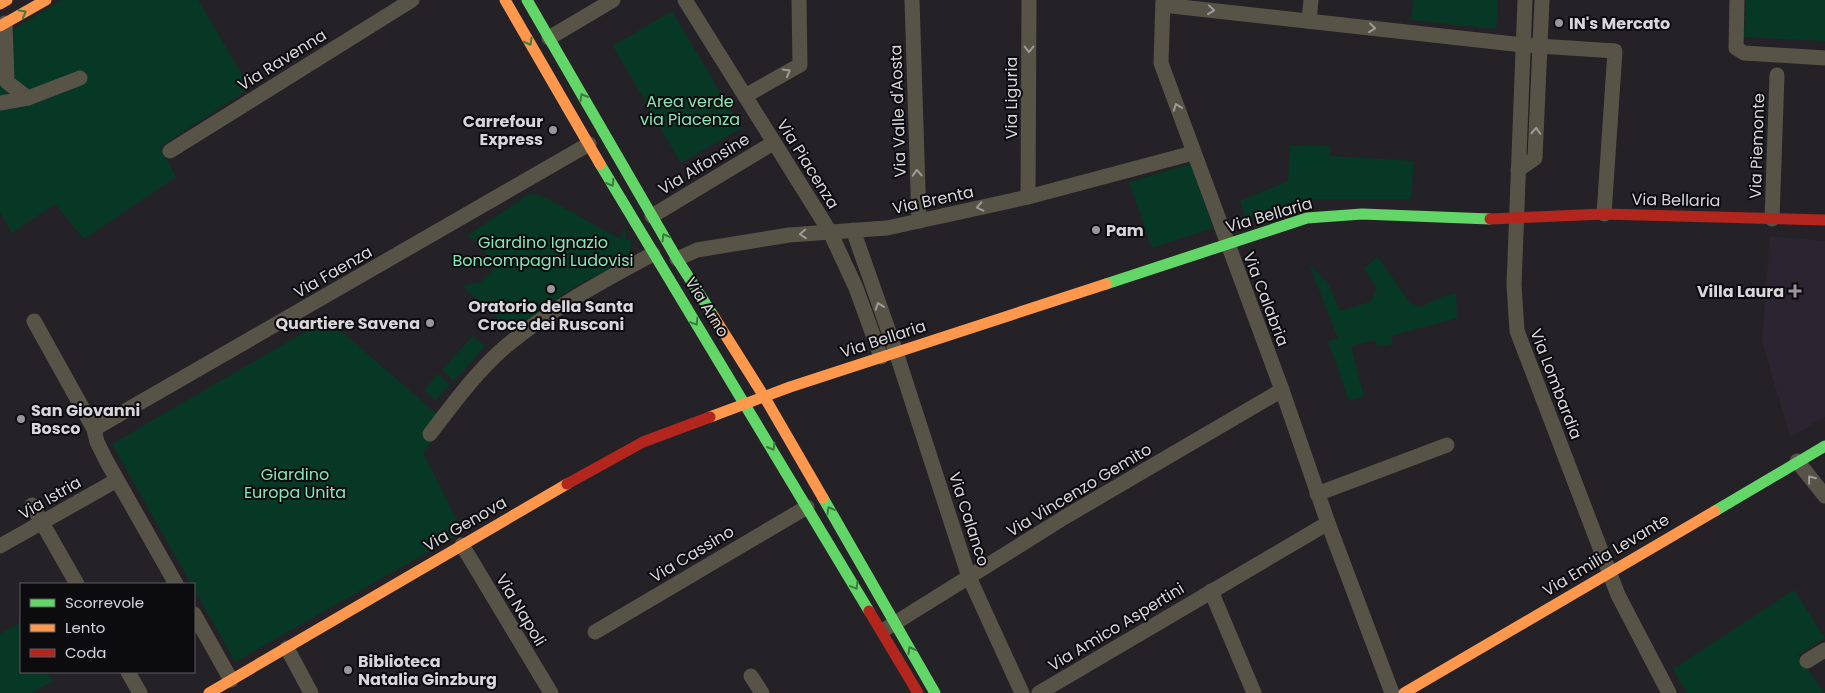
<svg xmlns="http://www.w3.org/2000/svg" width="1825" height="693" font-family="Poppins,sans-serif">
<style>
.built{fill:#2a2531}
.green{fill:#073826}
.lines{fill:none;stroke-linecap:round;stroke-linejoin:round}
.street{stroke:#585347;stroke-width:15}
.fast{stroke:#63d668;stroke-width:11}
.slow{stroke:#ff974d;stroke-width:11}
.jam{stroke:#b3261e;stroke-width:11}
.oneway{stroke:#9e9b98}
.oneway2{stroke:#3c7b40}
.poi-dot{fill:#99979c;stroke:#0c0b0e;stroke-width:2}
.labels{text-anchor:middle;dominant-baseline:central;stroke-width:4;stroke-linejoin:round;paint-order:stroke}
.poi-label{font-size:16px;font-weight:bold;fill:#d8d6db;stroke:#0c0b0e;text-anchor:start}
.street-label{font-size:16px;fill:#d8d6db;stroke:#0c0b0e}
.park-label{font-size:16px;fill:#87e6b7;stroke:#0c0b0e}
</style>
<rect width="100%" height="100%" fill="#242227"/>
<polygon class="built" points="1770,236 1825,241 1825,417 1790,437 1762,341"/>
<g class="green">
<polygon points="62,0 198,0 250,88 160,147 176,177 84,239 55,204 12,233 0,212 0,37"/>
<polygon points="1413,0 1498,0 1496,29 1411,20"/>
<polygon points="1746,0 1825,0 1825,41 1744,37"/>
<polygon points="672,11 741,128 681,163 613,46"/>
<polygon points="1290,146 1330,146 1330,156 1414,161 1411,199 1301,199 1246,220 1240,201 1288,181"/>
<polygon points="1191,164 1213,228 1152,248 1129,182"/>
<polygon points="529,194 541,195 620,239 625,225 625,240 631,240 629,264 589,279 563,294 512,331 462,286 481,282 498,265 468,235"/>
<polygon points="1378,257 1410,303 1421,307 1441,297 1456,293 1457,318 1391,336 1393,344 1377,347 1375,340 1351,346 1364,396 1349,401 1328,341 1338,338 1309,264 1329,285 1340,311 1370,302 1377,288 1364,268"/>
<polygon points="327,319 446,422 423,453 463,532 235,662 194,589 194,584 191,584 112,444"/>
<polygon points="473,336 485,346 454,381 442,370"/>
<polygon points="438,374 450,385 435,400 424,390"/>
<polygon points="1794,590 1825,638 1798,655 1824,693 1687,693 1673,669"/>
<polygon points="21,622 21,672 47,672 53,681 31,693 0,693 0,634"/>
</g>
<g class="lines">
<g class="street">
<polyline points="685,0 830,232 856,288 881,357"/>
<polyline points="912,0 919,221"/>
<polyline points="1163,0 1161,63 1282,390 1328,523 1392,693"/>
<polyline points="1525,0 1514,285 1517,331 1618,595 1669,693"/>
<polyline points="1737,0 1736,48 1744,53 1825,58"/>
<polyline points="1163,5 1523,45 1615,51 1604,214"/>
<polyline points="1309,21 1311,0"/>
<polyline points="5,23 7,82 28,98 80,78"/>
<polyline points="549,38 613,0"/>
<polyline points="745,96 800,65 799,0"/>
<polyline points="0,103 28,98"/>
<polyline points="170,151 412,0"/>
<polyline points="1518,170 1535,158 1542,0"/>
<polyline points="1028,197 1029,0"/>
<polyline points="652,216 773,143"/>
<polyline points="1772,219 1777,75"/>
<polyline points="853,230 896,352 969,577 1022,693"/>
<polyline points="677,259 697,250 789,235 887,228 919,221 1028,197 1193,153"/>
<polyline points="34,321 94,429 97,442 107,462 176,584"/>
<polyline points="94,429 589,144"/>
<path d="M430,434C453,404 476,372 505,347C549,310 602,281 653,254"/>
<polyline points="1797,461 1825,496"/>
<polyline points="1317,494 1447,445"/>
<polyline points="32,505 77,584"/>
<polyline points="462,545 551,693"/>
<polyline points="0,546 117,480"/>
<polyline points="1211,591 1254,693"/>
<polyline points="194,614 231,680"/>
<polyline points="887,628 1065,517 1282,390"/>
<polyline points="595,632 807,507"/>
<polyline points="287,648 311,693"/>
<polyline points="1807,661 1825,650"/>
<polyline points="128,672 140,693"/>
<polyline points="751,676 762,693"/>
<polyline points="1039,693 1328,523"/>
</g>
<g class="fast">
<polyline points="527,0 677,259 714,317"/>
<polyline points="600,164 869,611"/>
<polyline points="1106,284 1307,218 1362,214 1490,219"/>
<polyline points="823,498 935,693"/>
<polyline points="1715,511 1825,446"/>
</g>
<g class="slow">
<polyline points="505,0 600,164"/>
<polyline points="0,4 7,0"/>
<polyline points="0,26 46,0"/>
<polyline points="714,317 765,398 823,498"/>
<polyline points="710,417 790,387 1106,284"/>
<polyline points="209,693 567,484"/>
<polyline points="1404,693 1715,511"/>
</g>
<g class="jam">
<polyline points="1490,219 1604,214 1825,220"/>
<polyline points="567,484 643,442 710,417"/>
<polyline points="869,611 918,693"/>
</g>
</g>
<defs><path id="oneway-chevron" d="M-2-3.5L2.5 0L-2 3.5" fill="none" stroke-width="1.6" stroke-linecap="round" stroke-linejoin="round" transform="scale(1.25)"/></defs>
<g class="oneway">
<use href="#oneway-chevron" transform="translate(1211 10) rotate(6)"/>
<use href="#oneway-chevron" transform="translate(1372 28) rotate(6)"/>
<use href="#oneway-chevron" transform="translate(1029 49) rotate(90)"/>
<use href="#oneway-chevron" transform="translate(787 72) rotate(-30)"/>
<use href="#oneway-chevron" transform="translate(1177 107) rotate(-110)"/>
<use href="#oneway-chevron" transform="translate(1536 131) rotate(-87)"/>
<use href="#oneway-chevron" transform="translate(917 173) rotate(-92)"/>
<use href="#oneway-chevron" transform="translate(980 207) rotate(167)"/>
<use href="#oneway-chevron" transform="translate(803 234) rotate(176)"/>
<use href="#oneway-chevron" transform="translate(879 306) rotate(-109)"/>
<use href="#oneway-chevron" transform="translate(1811 479) rotate(-129)"/>
</g>
<g class="oneway2">
<use href="#oneway-chevron" transform="translate(23 13) rotate(-29)"/>
<use href="#oneway-chevron" transform="translate(529 42) rotate(60)"/>
<use href="#oneway-chevron" transform="translate(583 97) rotate(-120)"/>
<use href="#oneway-chevron" transform="translate(611 183) rotate(60)"/>
<use href="#oneway-chevron" transform="translate(665 237) rotate(-120)"/>
<use href="#oneway-chevron" transform="translate(695 322) rotate(58)"/>
<use href="#oneway-chevron" transform="translate(772 447) rotate(60)"/>
<use href="#oneway-chevron" transform="translate(830 510) rotate(-120)"/>
<use href="#oneway-chevron" transform="translate(855 586) rotate(59)"/>
<use href="#oneway-chevron" transform="translate(911 650) rotate(-119)"/>
</g>
<g class="poi-dot">
<circle cx="1559" cy="23" r="5"/>
<circle cx="553" cy="130" r="5"/>
<circle cx="1096" cy="230" r="5"/>
<circle cx="551" cy="289" r="5"/>
<path d="M1792.5 283.5h5v5h5v5h-5v5h-5v-5h-5v-5h5z"/>
<circle cx="430" cy="323" r="5"/>
<circle cx="21" cy="419" r="5"/>
<circle cx="348" cy="670" r="5"/>
</g>
<g class="labels">
<g class="poi-label">
<text x="1569" y="23">IN's Mercato</text>
<text x="543" y="121" text-anchor="end">Carrefour<tspan x="543" dy="18">Express</tspan></text>
<text x="1106" y="230">Pam</text>
<text x="1784" y="291" text-anchor="end">Villa Laura</text>
<text x="551" y="306" text-anchor="middle">Oratorio della Santa<tspan x="551" dy="18">Croce dei Rusconi</tspan></text>
<text x="420" y="323" text-anchor="end">Quartiere Savena</text>
<text x="31" y="410">San Giovanni<tspan x="31" dy="18">Bosco</tspan></text>
<text x="358" y="661">Biblioteca<tspan x="358" dy="18">Natalia Ginzburg</tspan></text>
</g>
<g class="street-label">
<text transform="translate(282 60) rotate(-32)">Via Ravenna</text>
<text transform="translate(1011 98) rotate(-90)">Via Liguria</text>
<text transform="translate(898 111) rotate(-92)">Via Valle d'Aosta</text>
<text transform="translate(1757 146) rotate(-88)">Via Piemonte</text>
<text transform="translate(704 164) rotate(-31)">Via Alfonsine</text>
<text transform="translate(808 164) rotate(58)">Via Piacenza</text>
<text transform="translate(933 200) rotate(-12)">Via Brenta</text>
<text transform="translate(1676 200) rotate(1)">Via Bellaria</text>
<text transform="translate(1269 215) rotate(-16)">Via Bellaria</text>
<text transform="translate(333 272) rotate(-30)">Via Faenza</text>
<text transform="translate(1266 299) rotate(69)">Via Calabria</text>
<text transform="translate(707 307) rotate(58)">Via Arno</text>
<text transform="translate(883 339) rotate(-18)">Via Bellaria</text>
<text transform="translate(1556 384) rotate(69)">Via Lombardia</text>
<text transform="translate(1079 490) rotate(-31)">Via Vincenzo Gemito</text>
<text transform="translate(50 498) rotate(-30)">Via Istria</text>
<text transform="translate(969 519) rotate(72)">Via Calanco</text>
<text transform="translate(465 524) rotate(-30)">Via Genova</text>
<text transform="translate(692 554) rotate(-31)">Via Cassino</text>
<text transform="translate(1606 555) rotate(-31)">Via Emilia Levante</text>
<text transform="translate(521 610) rotate(59)">Via Napoli</text>
<text transform="translate(1116 627) rotate(-31)">Via Amico Aspertini</text>
</g>
<g class="park-label">
<text x="690" y="101">Area verde<tspan x="690" dy="18">via Piacenza</tspan></text>
<text x="543" y="242">Giardino Ignazio<tspan x="543" dy="18">Boncompagni Ludovisi</tspan></text>
<text x="295" y="474">Giardino<tspan x="295" dy="18">Europa Unita</tspan></text>
</g>
</g>
<rect x="20" y="583" width="175" height="90" fill="#0c0b0e" stroke="#5e5c60"/>
<rect x="30" y="599" width="25" height="8" fill="#63d668" stroke="#5e5c60"/>
<text x="65" y="608" font-size="15" fill="#d8d6db">Scorrevole</text>
<rect x="30" y="624" width="25" height="8" fill="#ff974d" stroke="#5e5c60"/>
<text x="65" y="633" font-size="15" fill="#d8d6db">Lento</text>
<rect x="30" y="649" width="25" height="8" fill="#b3261e" stroke="#5e5c60"/>
<text x="65" y="658" font-size="15" fill="#d8d6db">Coda</text>
</svg>
